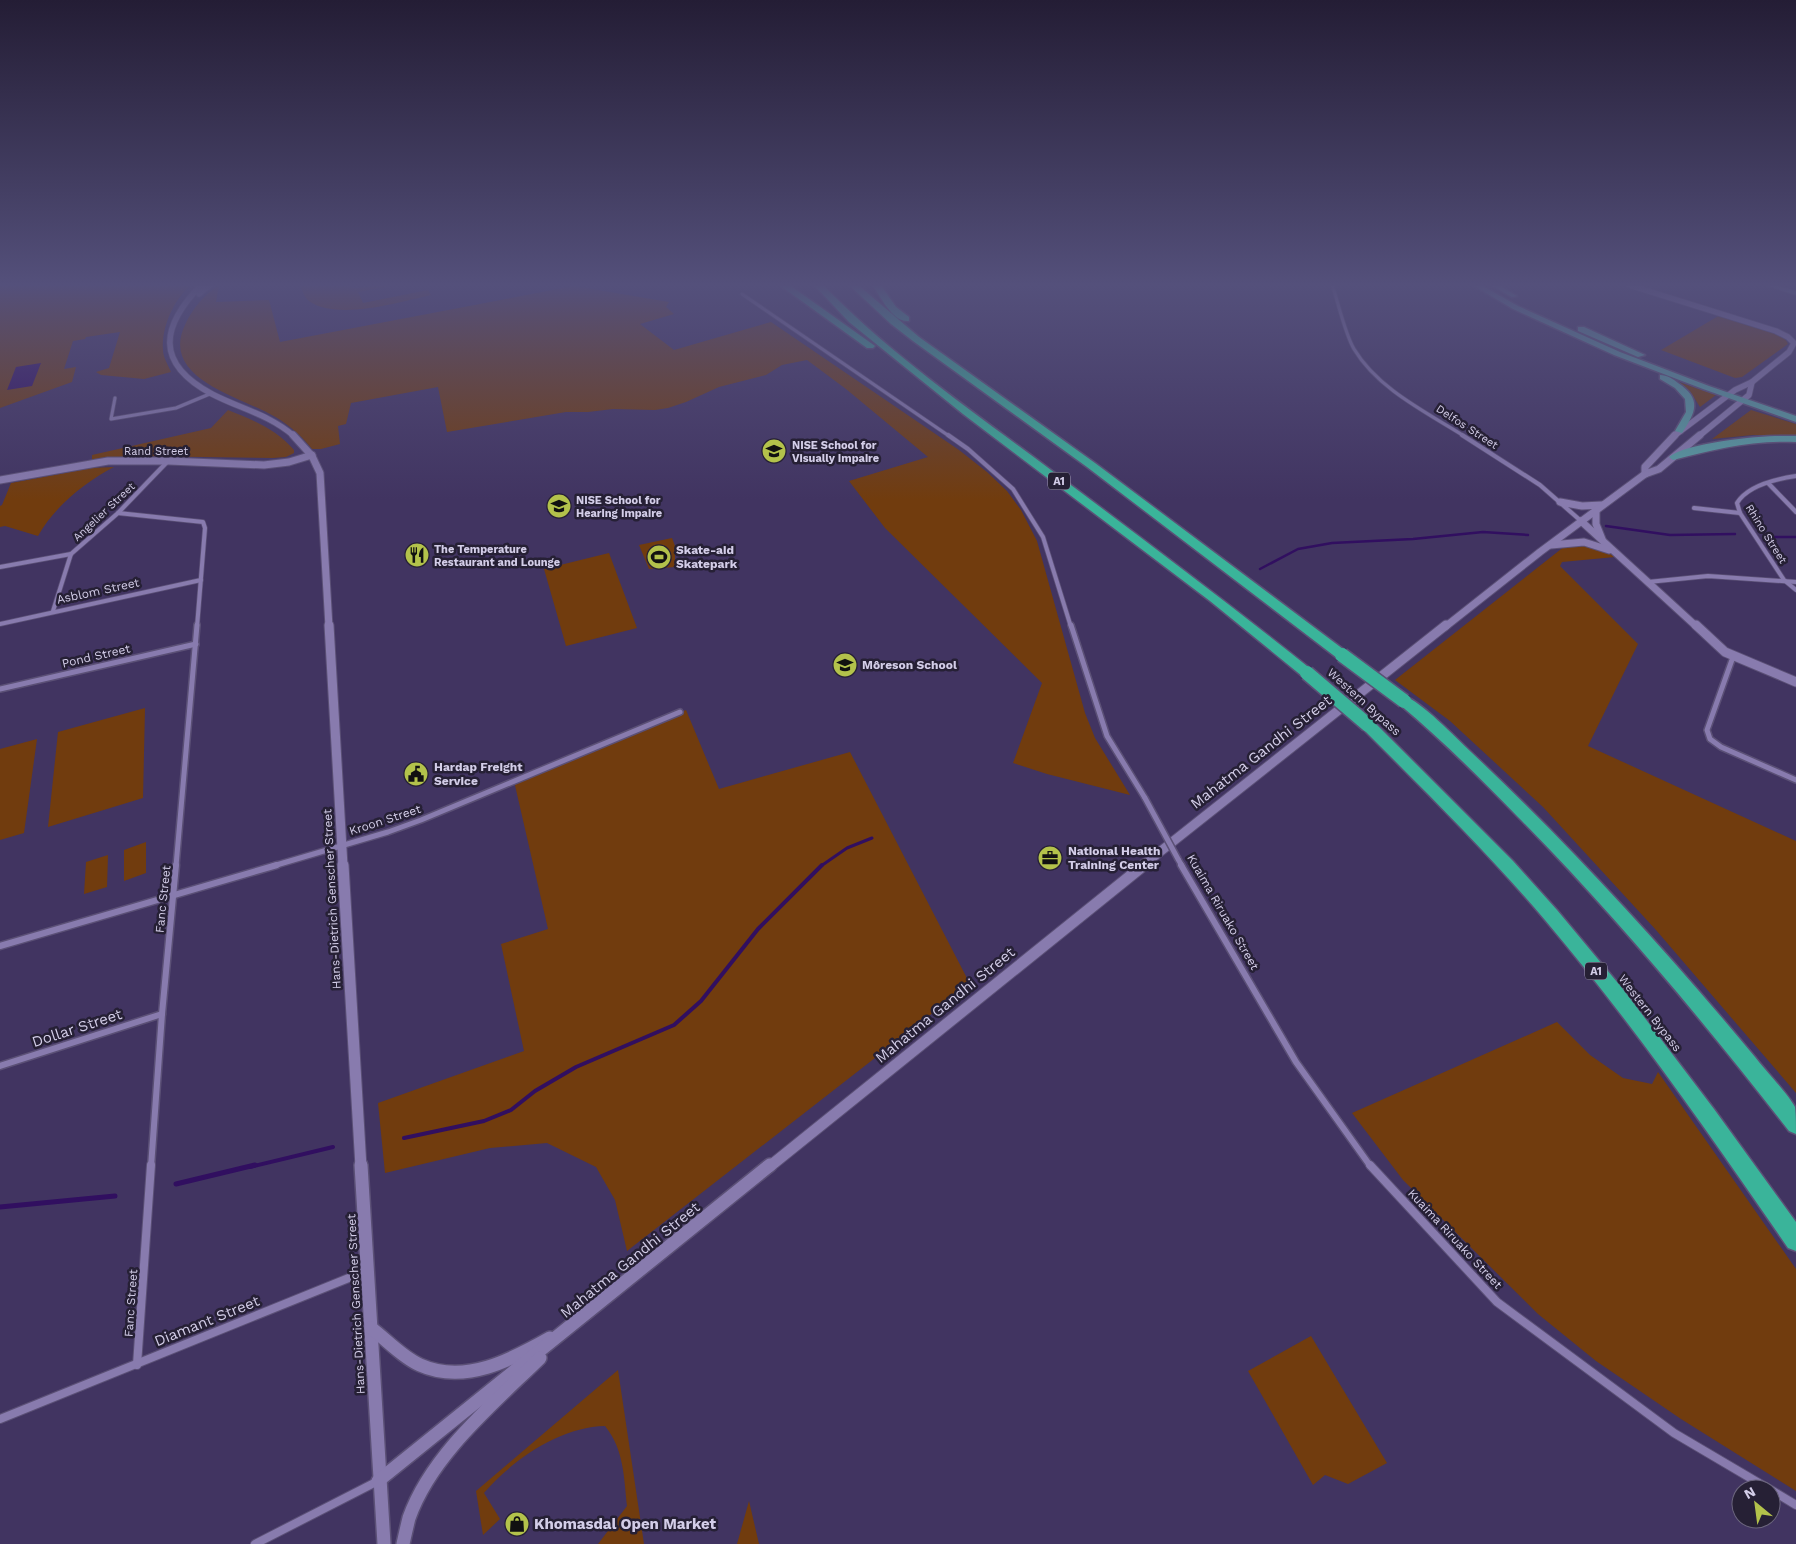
<svg xmlns="http://www.w3.org/2000/svg" width="1796" height="1544" font-family="'Work Sans',sans-serif">
<style>
.green{fill:#713c0e}
.water{fill:#310f60}
.lines{fill:none;stroke-linecap:round;stroke-linejoin:round}
.stream-far3{stroke:#310f60;stroke-width:2.5}
.stream-far2{stroke:#310f60;stroke-width:3}
.stream-far1{stroke:#310f60;stroke-width:4}
.stream{stroke:#310f60;stroke-width:5}
.minor-far4-casing{stroke:#5b5076;stroke-width:4.5}
.minor-far3-casing{stroke:#5b5076;stroke-width:5.5}
.minor-far2-casing{stroke:#5b5076;stroke-width:8}
.minor-far1-casing{stroke:#5b5076;stroke-width:9}
.minor-casing{stroke:#5b5076;stroke-width:10}
.tertiary-far4-casing{stroke:#5b5076;stroke-width:7}
.tertiary-far3-casing{stroke:#5b5076;stroke-width:9}
.tertiary-far2-casing{stroke:#5b5076;stroke-width:11}
.tertiary-far1-casing{stroke:#5b5076;stroke-width:13}
.tertiary-casing{stroke:#5b5076;stroke-width:16}
.secondary-casing{stroke:#5b5076;stroke-width:2}
.primary-casing{stroke:#5b5076;stroke-width:3}
.motorway-casing{stroke:#5b5076;stroke-width:3}
.minor-far4{stroke:#887bae;stroke-width:3}
.minor-far3{stroke:#887bae;stroke-width:4}
.minor-far2{stroke:#887bae;stroke-width:5}
.minor-far1{stroke:#887bae;stroke-width:6}
.minor{stroke:#887bae;stroke-width:8}
.tertiary-far4{stroke:#887bae;stroke-width:5.5}
.tertiary-far3{stroke:#887bae;stroke-width:7}
.tertiary-far2{stroke:#887bae;stroke-width:9}
.tertiary-far1{stroke:#887bae;stroke-width:11}
.tertiary{stroke:#887bae;stroke-width:13}
.secondary{fill:#718ca8;fill-rule:evenodd}
.primary{fill:#599da2;fill-rule:evenodd}
.motorway{fill:#3ab49a;fill-rule:evenodd}
.minor-bridge-casing{stroke:#5b5076;stroke-width:8;stroke-linecap:butt}
.motorway-bridge-casing{stroke:#5b5076;stroke-width:17;stroke-linecap:butt}
.minor-bridge{stroke:#887bae;stroke-width:5}
.motorway-bridge{stroke:#3ab49a;stroke-width:14}
.labels{text-anchor:middle;dominant-baseline:central;stroke-width:5;stroke-linejoin:round;paint-order:stroke}
.far-street-label{font-size:11px;fill:#d3cde8;stroke:#262035}
.far-poi-label{font-size:11px;font-weight:bold;fill:#d3cde8;stroke:#262035;text-anchor:start}
.shield{fill:#262035;stroke:#9f99b2;stroke-width:1}
.shield-label{font-size:11px;font-weight:bold;fill:#d3cde8}
.poi-label{font-size:12px;font-weight:bold;fill:#d3cde8;stroke:#262035;text-anchor:start}
.street-label{font-size:12px;fill:#d3cde8;stroke:#262035}
.near-street-label{font-size:15px;fill:#d3cde8;stroke:#262035}
.near-poi-label{font-size:15px;font-weight:bold;fill:#d3cde8;stroke:#262035;text-anchor:start}
</style>
<rect width="100%" height="100%" fill="#413461"/>
<g class="green">
<path d="M0,284H193C174,297 161,328 163,350C163,357 168,365 171,372L144,379L101,375L96,372L109,368L120,332L86,337L85,339L73,341L64,369L76,367L72,382L0,408Z"/>
<path d="M300,284H319L320,286L351,284L352,288H357L388,284L389,286L358,292L363,303L428,290L431,295C400,302 337,321 309,301C304,297 302,290 300,284Z"/>
<path d="M219,285L216,302L269,300L280,342L574,286L669,302L666,307L674,314L640,324L674,350L771,322L959,450L987,472L1007,491L1021,510L1037,541L1085,713L1095,738L1130,795L1047,774L1013,763L1042,683L885,528L849,481L928,457L846,389L807,360L782,365L766,375L719,387L686,402L668,408L655,410L613,409L588,412H566L447,432L438,387L351,403L346,424L338,426L340,444L321,449H312C300,434 286,422 268,413C237,396 160,377 185,325C192,309 204,295 219,285Z"/>
<path d="M1720,315C1735,320 1784,330 1788,344L1742,377L1735,378L1661,350Z"/>
<polygon points="1676,381 1716,395 1700,407 1690,391"/>
<path d="M228,410C253,420 276,429 294,450V453L286,457L273,458L128,456L92,460V455L211,428Z"/>
<polygon points="1751,410 1796,424 1796,436 1753,435 1712,439"/>
<path d="M114,467C85,482 54,507 38,536L5,526L0,527V506L2,505L11,483L92,468Z"/>
<polygon points="672,538 675,546 675,567 649,569 639,545"/>
<polygon points="1583,543 1609,553 1615,557 1562,562 1560,566 1638,644 1588,746 1796,841 1796,1093 1656,930 1543,807 1450,721 1395,680 1565,546"/>
<polygon points="609,553 637,628 566,646 544,569"/>
<polygon points="145,708 143,798 48,827 58,732"/>
<polygon points="686,710 719,789 850,752 970,984 627,1251 615,1200 596,1167 547,1143 490,1148 385,1173 378,1103 524,1051 501,944 548,929 514,781"/>
<polygon points="37,739 24,833 0,840 0,749"/>
<polygon points="146,842 146,873 124,881 124,850"/>
<polygon points="108,855 107,887 84,894 86,862"/>
<polygon points="1557,1022 1590,1055 1623,1078 1652,1084 1658,1072 1796,1269 1796,1491 1681,1419 1596,1361 1538,1314 1403,1180 1352,1113"/>
<polygon points="1311,1336 1387,1463 1348,1484 1325,1475 1313,1485 1248,1371"/>
<path d="M618,1370L644,1544H598L627,1506C624,1478 624,1449 605,1426C560,1427 512,1460 484,1493L500,1519L483,1535L476,1491Z"/>
<polygon points="749,1501 759,1544 737,1544"/>
</g>
<polygon class="water" points="41,363 32,386 7,390 16,367"/>
<g class="lines">
<g class="stream-far3">
<polyline points="1606,526 1670,535 1735,534"/>
<polyline points="1773,537 1796,537"/>
<polyline points="1260,569 1298,549 1332,543 1413,539 1483,532 1528,535"/>
</g>
<polyline class="stream-far2" points="821,866 847,848 872,838"/>
<g class="stream-far1">
<polyline points="404,1138 484,1121 511,1110 535,1091 576,1067 674,1025 701,1001 758,929 822,865"/>
<polyline points="250,1167 333,1147"/>
</g>
<g class="stream">
<polyline points="176,1184 255,1165"/>
<polyline points="0,1207 115,1196"/>
</g>
<defs>
<g id="minor-far4">
<path d="M1332,284C1338,302 1345,334 1354,349C1378,389 1426,412 1464,436"/>
<polyline points="742,294 949,436"/>
<polyline points="115,398 111,419 176,408 212,393"/>
</g>
<g id="minor-far3">
<polyline points="948,435 968,449 1013,489 1043,537 1071,627"/>
<polyline points="1462,435 1540,485 1581,521"/>
<path d="M1796,476C1776,479 1748,485 1737,503L1740,513L1784,580L1796,590"/>
<polyline points="1768,483 1796,512"/>
<polyline points="1694,508 1740,513"/>
<polyline points="118,513 203,522 205,528 197,627"/>
<polyline points="0,567 71,554"/>
<polyline points="1648,582 1708,576 1796,582"/>
<polyline points="53,611 71,554 118,513 168,461"/>
<polyline points="0,624 201,580"/>
</g>
<g id="minor-far2">
<polyline points="1071,625 1107,736 1145,798"/>
<polyline points="1733,657 1707,730 1710,739 1721,747 1796,780"/>
<polyline points="0,689 196,644"/>
<polyline points="1178,859 1182,866"/>
<polyline points="176,866 197,625"/>
<polyline points="273,866 388,832 421,820 680,712"/>
</g>
<g id="minor-far1">
<polyline points="1181,865 1296,1062 1371,1167"/>
<polyline points="0,946 277,865"/>
<polyline points="0,1066 162,1014"/>
<polyline points="151,1167 162,1014 176,865"/>
</g>
<g id="minor">
<polyline points="1370,1165 1497,1302 1674,1433 1769,1489"/>
<polyline points="137,1365 151,1165"/>
<polyline points="0,1419 366,1271"/>
<polyline points="1771,1490 1796,1505"/>
<polyline points="255,1544 378,1481"/>
</g>
<g id="tertiary-far4">
<path d="M202,284C161,326 154,363 212,394C241,409 268,414 294,436"/>
<polyline points="1629,285 1776,331 1788,337 1794,343 1789,352 1752,382 1735,390 1674,436"/>
<polyline points="199,294 211,284"/>
<polyline points="1699,436 1749,395 1752,382"/>
</g>
<g id="tertiary-far3">
<polyline points="293,435 312,456 320,473 329,627"/>
<polyline points="1645,474 1645,467 1675,435"/>
<polyline points="0,480 108,461 169,461 264,465 289,462 312,455"/>
<polyline points="1560,502 1582,506 1602,505"/>
<polyline points="1596,510 1596,524 1602,539"/>
<polyline points="1581,521 1697,627"/>
<polyline points="1551,545 1584,542 1609,550"/>
<polyline points="1445,627 1540,552 1645,474 1659,469 1700,435"/>
</g>
<g id="tertiary-far2">
<polyline points="329,625 343,866"/>
<polyline points="1696,625 1725,652 1796,682"/>
<polyline points="1142,866 1446,625"/>
</g>
<g id="tertiary-far1">
<polyline points="343,865 361,1167"/>
<polyline points="769,1167 1144,865"/>
</g>
<g id="tertiary">
<polyline points="361,1165 384,1544"/>
<path d="M371,1328C387,1340 402,1357 420,1365C465,1385 511,1360 550,1338"/>
<polyline points="378,1481 770,1165"/>
<path d="M403,1544C405,1535 407,1526 409,1518C431,1455 494,1403 540,1358"/>
</g>
<polygon id="secondary" points="1762,284 1771,284 1796,291 1796,295"/>
<g id="primary">
<polygon points="1471,284 1479,284 1518,306 1620,352 1709,386 1796,416 1796,422 1703,389 1614,355 1513,309"/>
<polygon points="1489,284 1497,284 1517,296 1512,297"/>
<polygon points="1578,327 1584,327 1645,355 1638,357 1578,331"/>
<path d="M1660,375C1667,375 1673,379 1678,383C1702,399 1696,412 1682,433L1675,431L1686,412L1685,399L1675,388L1660,379Z"/>
<path d="M1780,436H1796V442C1753,440 1715,449 1673,460L1669,457C1686,443 1756,436 1780,436Z"/>
</g>
<g id="motorway">
<polygon points="778,284 788,284 875,346 873,348 867,348"/>
<path d="M813,284H822C886,350 962,404 1035,458C1128,528 1221,597 1312,670L1314,673L1312,676H1302L1210,601L963,414L849,322Z"/>
<polygon points="848,284 857,284 919,337 1095,463 1347,652 1349,655 1347,658 1337,658 1087,467 913,341 891,324"/>
<path d="M872,284H880L896,307L909,317V321C893,323 880,296 872,284Z"/>
<path d="M1404,696C1421,701 1456,738 1471,752C1572,847 1666,950 1755,1057C1764,1069 1789,1095 1795,1107C1796,1114 1796,1127 1796,1134L1789,1131C1704,1022 1615,915 1517,816C1479,777 1441,739 1399,704L1397,701L1399,698Z"/>
<path d="M1368,720L1373,721L1513,861L1557,910L1622,988L1714,1109L1796,1222V1251L1788,1248C1711,1136 1633,1024 1545,920C1488,853 1425,791 1363,729L1361,725L1363,721Z"/>
</g>
</defs>
<use href="#minor-far4" class="minor-far4-casing"/>
<use href="#minor-far3" class="minor-far3-casing"/>
<use href="#minor-far2" class="minor-far2-casing"/>
<use href="#minor-far1" class="minor-far1-casing"/>
<use href="#minor" class="minor-casing"/>
<use href="#tertiary-far4" class="tertiary-far4-casing"/>
<use href="#tertiary-far3" class="tertiary-far3-casing"/>
<use href="#tertiary-far2" class="tertiary-far2-casing"/>
<use href="#tertiary-far1" class="tertiary-far1-casing"/>
<use href="#tertiary" class="tertiary-casing"/>
<use href="#secondary" class="secondary-casing"/>
<use href="#primary" class="primary-casing"/>
<use href="#motorway" class="motorway-casing"/>
<use href="#minor-far4" class="minor-far4"/>
<use href="#minor-far3" class="minor-far3"/>
<use href="#minor-far2" class="minor-far2"/>
<use href="#minor-far1" class="minor-far1"/>
<use href="#minor" class="minor"/>
<use href="#tertiary-far4" class="tertiary-far4"/>
<use href="#tertiary-far3" class="tertiary-far3"/>
<use href="#tertiary-far2" class="tertiary-far2"/>
<use href="#tertiary-far1" class="tertiary-far1"/>
<use href="#tertiary" class="tertiary"/>
<use href="#secondary" class="secondary"/>
<use href="#primary" class="primary"/>
<use href="#motorway" class="motorway"/>
<defs>
<polyline id="minor-bridge" points="1145,798 1178,859"/>
<g id="motorway-bridge">
<polyline points="1342,655 1404,701"/>
<polyline points="1307,673 1368,725"/>
</g>
</defs>
<use href="#minor-bridge" class="minor-bridge-casing"/>
<use href="#motorway-bridge" class="motorway-bridge-casing"/>
<use href="#minor-bridge" class="minor-bridge"/>
<use href="#motorway-bridge" class="motorway-bridge"/>
</g>
<linearGradient id="sky" x2="0" y2="1"><stop stop-color="#241d35"/><stop offset="0.57" stop-color="#54507b"/><stop offset="1" stop-color="#54507b" stop-opacity="0"/></linearGradient>
<rect width="1796" height="500" fill="url(#sky)"/>
<defs>
<symbol id="school-disc" viewBox="-11 -11 22 22"><circle r="9.5" fill="#b3c24b" stroke="#262035"/><path d="M0-5L7-2L0 1L-7-2ZM-4 1L0 2.5L4 1V4Q0 6-4 4Z" fill="#111"/></symbol>
<symbol id="restaurant-disc" viewBox="-11 -11 22 22"><circle r="9.5" fill="#b3c24b" stroke="#262035"/><path d="M-5-6h1v4h1v-4h1v4h1v-4h1v5L-1.5 .5V6h-2V.5L-5-1ZM5-6V6H3V1.5H1.5Q1.5-4 5-6Z" fill="#111"/></symbol>
<symbol id="stadium-disc" viewBox="-11 -11 22 22"><circle r="9.5" fill="#b3c24b" stroke="#262035"/><path d="M0-5a6.5 5 0 1 0 0 10a6.5 5 0 1 0 0-10ZM-3.5-1.8h7v3.6h-7Z" fill="#111"/></symbol>
<symbol id="civic-disc" viewBox="-11 -11 22 22"><circle r="9.5" fill="#b3c24b" stroke="#262035"/><path d="M-.6-6.5H3V-4.5H.6V-3L4-1V1h2V6H-6V1h2V-1L-.6-3ZM-1.2 2.5V6h2.4V2.5Z" fill="#111"/></symbol>
<symbol id="office-disc" viewBox="-11 -11 22 22"><circle r="9.5" fill="#b3c24b" stroke="#262035"/><path d="M-6-3h4V-5.5h4V-3h4V5H-6ZM-1-4.5V-3h2v-1.5ZM-6 0V1H6V0Z" fill="#111"/></symbol>
<symbol id="shop-disc" viewBox="-11 -11 22 22"><circle r="9.5" fill="#b3c24b" stroke="#262035"/><path d="M-5-2.5h2.3a2.7 3.5 0 0 1 5.4 0H5L5.5 6h-11ZM-1.5-2.5h3a1.5 2.3 0 0 0-3 0Z" fill="#111"/></symbol>
</defs>
<g fill-rule="evenodd">
<use href="#school-disc" x="760" y="437" width="28" height="28"/>
<use href="#school-disc" x="545" y="492" width="28" height="28"/>
<use href="#restaurant-disc" x="403" y="541" width="28" height="28"/>
<use href="#stadium-disc" x="645" y="543" width="28" height="28"/>
<use href="#school-disc" x="831" y="651" width="28" height="28"/>
<use href="#civic-disc" x="402" y="760" width="28" height="28"/>
<use href="#office-disc" x="1036" y="844" width="28" height="28"/>
<use href="#shop-disc" x="503" y="1510" width="28" height="28"/>
</g>
<g class="labels">
<g class="far-street-label">
<text transform="translate(1467 427) rotate(33)">Delfos Street</text>
<text x="156" y="451">Rand Street</text>
<text transform="translate(104 512) rotate(-43)">Angelier Street</text>
<text transform="translate(1766 534) rotate(58)">Rhino Street</text>
</g>
<g class="far-poi-label">
<text x="792" y="445">NISE School for<tspan x="792" dy="13">Visually Impaire</tspan></text>
<text x="576" y="500">NISE School for<tspan x="576" dy="13">Hearing Impaire</tspan></text>
<text x="434" y="549">The Temperature<tspan x="434" dy="13">Restaurant and Lounge</tspan></text>
</g>
<g class="shield">
<rect x="1048" y="472.5" width="22" height="17" rx="4"/>
<rect x="1585" y="962.5" width="22" height="17" rx="4"/>
</g>
<g class="shield-label">
<text x="1059" y="481">A1</text>
<text x="1596" y="971">A1</text>
</g>
<g class="poi-label">
<text x="676" y="550">Skate-aid<tspan x="676" dy="14">Skatepark</tspan></text>
<text x="862" y="665">Môreson School</text>
<text x="434" y="767">Hardap Freight<tspan x="434" dy="14">Service</tspan></text>
<text x="1068" y="851">National Health<tspan x="1068" dy="14">Training Center</tspan></text>
</g>
<g class="street-label">
<text transform="translate(98 591) rotate(-12)">Asblom Street</text>
<text transform="translate(96 656) rotate(-13)">Pond Street</text>
<text transform="translate(1364 702) rotate(42)">Western Bypass</text>
<text transform="translate(385 820) rotate(-18)">Kroon Street</text>
<text transform="translate(163 899) rotate(-84)">Fanc Street</text>
<text transform="translate(332 899) rotate(-93)">Hans-Dietrich Genscher Street</text>
<text transform="translate(1223 912) rotate(60)">Kuaima Riruako Street</text>
<text transform="translate(1650 1013) rotate(52)">Western Bypass</text>
<text transform="translate(1455 1239) rotate(47)">Kuaima Riruako Street</text>
<text transform="translate(131 1303) rotate(-86)">Fanc Street</text>
<text transform="translate(356 1304) rotate(-93)">Hans-Dietrich Genscher Street</text>
</g>
<g class="near-street-label">
<text transform="translate(1261 752) rotate(-38)">Mahatma Gandhi Street</text>
<text transform="translate(945 1005) rotate(-39)">Mahatma Gandhi Street</text>
<text transform="translate(77 1028) rotate(-18)">Dollar Street</text>
<text transform="translate(630 1260) rotate(-39)">Mahatma Gandhi Street</text>
<text transform="translate(207 1321) rotate(-22)">Diamant Street</text>
</g>
<g class="near-poi-label">
<text x="534" y="1524">Khomasdal Open Market</text>
</g>
</g>
<g transform="translate(1756 1504) rotate(331)"><circle r="24" fill="#262035" stroke="#6b657d"/>
<path d="M0-4L9 19L0 12L-9 19Z" fill="#b3c24b"/>
<text y="-8" font-size="14" font-weight="bold" text-anchor="middle" fill="#d3cde8">N</text>
</g>
</svg>
